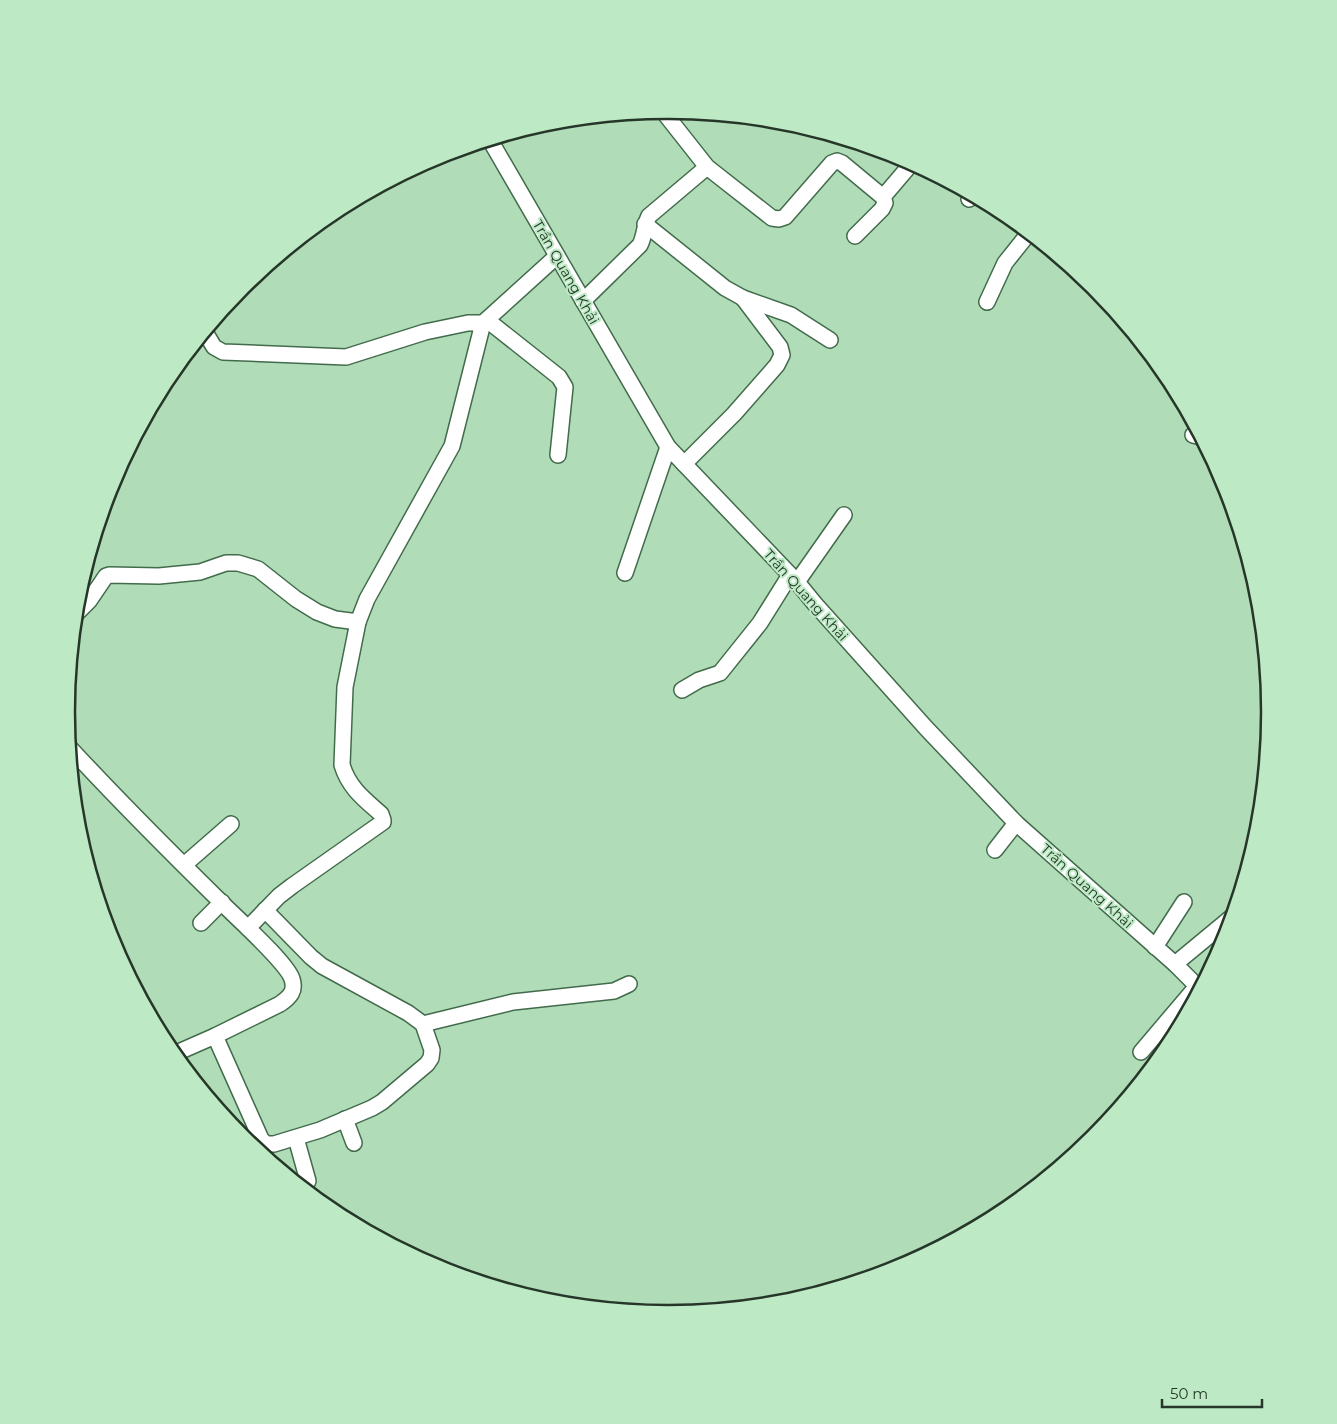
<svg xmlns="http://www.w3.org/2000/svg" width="1337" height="1424" font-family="Montserrat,sans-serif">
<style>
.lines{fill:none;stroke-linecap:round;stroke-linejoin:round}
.minor-casing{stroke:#426b4b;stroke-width:18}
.minor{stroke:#fff;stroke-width:15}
.labels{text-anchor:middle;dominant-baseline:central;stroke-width:4;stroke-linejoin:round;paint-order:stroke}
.street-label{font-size:14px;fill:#263729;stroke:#bdeac5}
.rim{fill:none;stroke:#263729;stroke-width:2.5}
</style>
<rect width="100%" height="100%" fill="#b0ddb8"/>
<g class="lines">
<defs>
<g id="minor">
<polyline points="662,110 707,167 772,218 779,219 785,217 832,163 837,161 842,163 883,197 885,203 882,209 855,236"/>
<polyline points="490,140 668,447 797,582 815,604 926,728 1016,823 1175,964 1200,989"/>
<polyline points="883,197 912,163"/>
<polyline points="969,199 974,196"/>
<polyline points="645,224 725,288 743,298 791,315 830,340"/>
<path d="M583,301L640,245C645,235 644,226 649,216L707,167"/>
<polyline points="987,302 1005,263 1029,233"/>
<polyline points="487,320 559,377 565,387 558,455"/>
<polyline points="205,332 214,347 223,352 346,357 425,332 468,323 483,323 557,256"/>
<polyline points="1193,435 1201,437"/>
<polyline points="684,464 734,414 777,365 782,355 780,347 743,298"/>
<polyline points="625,573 668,447"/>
<polyline points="797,582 844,515"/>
<polyline points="76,614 89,601 106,576 109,575 159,576 200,572 226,563 238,563 258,569 296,599 317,612 335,619 358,622"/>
<polyline points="682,690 699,680 720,673 760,623 790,575"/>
<path d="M70,748C120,802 172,854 225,906C239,920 287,963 292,979C296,991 290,997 280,1004L215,1036L174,1054"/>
<polyline points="995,850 1016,823"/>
<polyline points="184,865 231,824"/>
<polyline points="201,923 222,902"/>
<path d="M248,928L279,896L292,886L383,822V820L381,814C364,799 349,788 342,765L345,687L358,622L367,599L452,446L483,323"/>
<polyline points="1155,947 1184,902"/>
<polyline points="1175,964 1233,916"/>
<polyline points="423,1024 513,1002 614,991 629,984"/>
<polyline points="215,1036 261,1139 266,1144 274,1144 320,1130 372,1108 382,1102 427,1064 431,1058 432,1050 423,1024 408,1013 322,966 311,957 265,910"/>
<polyline points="1141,1052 1197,986"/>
<polyline points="345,1119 354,1143"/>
<polyline points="296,1138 308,1181"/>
</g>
</defs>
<use href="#minor" class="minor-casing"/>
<use href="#minor" class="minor"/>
</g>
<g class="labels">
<g class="street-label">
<text transform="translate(566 272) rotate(60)">Trần Quang Khải</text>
<text transform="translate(806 595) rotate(48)">Trần Quang Khải</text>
<text transform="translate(1087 886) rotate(42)">Trần Quang Khải</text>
</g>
</g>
<path d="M0 0H1337V1424H0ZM75 712a593 593 0 1 1 1186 0a593 593 0 1 1-1186 0Z" fill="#bdeac5" fill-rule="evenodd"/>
<path class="rim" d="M75 712a593 593 0 1 1 1186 0a593 593 0 1 1-1186 0Z"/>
<path d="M1162 1399v8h100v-8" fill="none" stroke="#263729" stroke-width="2.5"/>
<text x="1170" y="1399" font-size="15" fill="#263729" stroke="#bdeac5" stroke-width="4" paint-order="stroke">50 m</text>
</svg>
